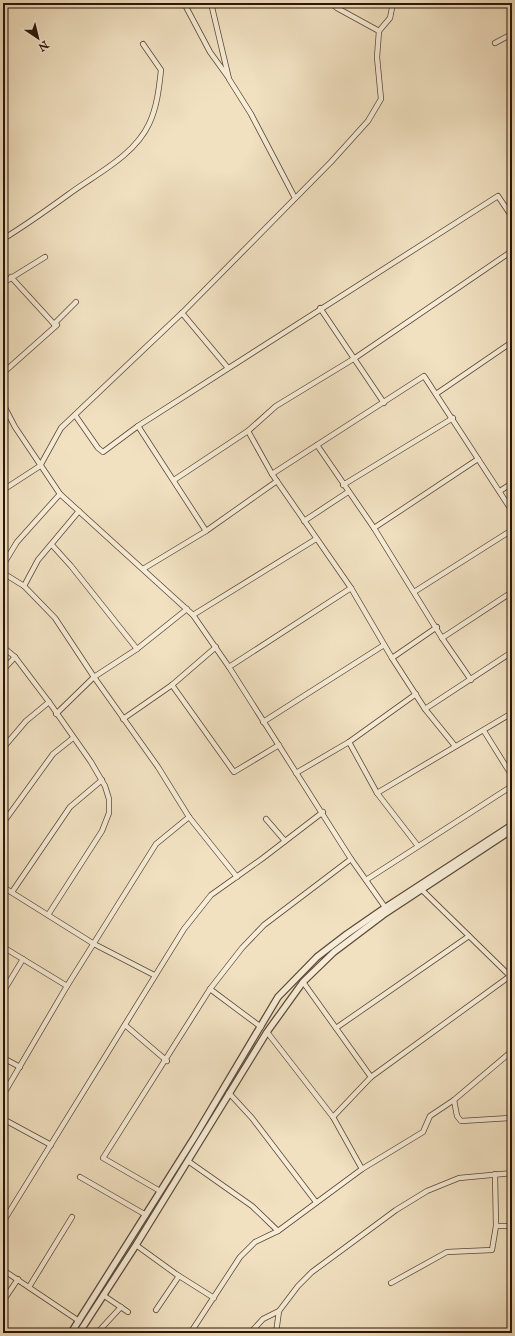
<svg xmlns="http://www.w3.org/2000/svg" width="515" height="1336" font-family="'IM FELL English',serif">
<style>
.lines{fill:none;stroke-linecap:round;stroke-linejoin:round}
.minor-casing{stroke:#5c4836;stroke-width:6}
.tertiary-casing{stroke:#5c4836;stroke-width:8}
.minor{stroke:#f6ecd7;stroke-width:4.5}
.tertiary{stroke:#f6ecd7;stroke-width:5.5}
</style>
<rect width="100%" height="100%" fill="#f1e1c1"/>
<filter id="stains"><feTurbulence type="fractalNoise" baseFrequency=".005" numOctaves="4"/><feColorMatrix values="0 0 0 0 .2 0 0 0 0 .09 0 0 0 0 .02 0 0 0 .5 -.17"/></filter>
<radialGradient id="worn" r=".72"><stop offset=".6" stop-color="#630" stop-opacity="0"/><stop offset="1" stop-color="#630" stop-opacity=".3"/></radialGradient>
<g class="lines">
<defs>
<g id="minor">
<polyline points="184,3 210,52 228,77"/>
<polyline points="211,3 229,79 251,114 295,198"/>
<polyline points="379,31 390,18 393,3"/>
<polyline points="495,43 512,34"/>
<path d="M3,239C26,225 47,210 69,194C96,174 134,156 149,124C157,107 159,89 161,70L143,44"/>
<polyline points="11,277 54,324"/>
<polyline points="3,283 45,257"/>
<polyline points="320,308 384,403"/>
<polyline points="182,313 228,368"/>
<polyline points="3,373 57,325 54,324 76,302"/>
<polyline points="436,394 512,342"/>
<polyline points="3,404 15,427 60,494 193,615 229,667 351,859 387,910"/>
<polyline points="75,415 98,448 103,452 138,426 498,196 512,217"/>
<polyline points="138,426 206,531"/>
<polyline points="248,431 272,474 351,588 392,658 425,709 455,746"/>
<polyline points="317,445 374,528 442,638 471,680"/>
<polyline points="272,474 424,376 512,511"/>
<polyline points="174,480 248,431 276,406 355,358 512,251"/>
<polyline points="343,485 453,418"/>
<polyline points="3,490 40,466 61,428 182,313 331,162 368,121 381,99 377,57 379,31 337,8 331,3"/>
<polyline points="500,491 512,483"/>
<polyline points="304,521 348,492"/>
<polyline points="374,528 478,459"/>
<polyline points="52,545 71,566 137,649"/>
<polyline points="3,565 17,542 60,494"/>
<polyline points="143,569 206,531 277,481"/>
<polyline points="3,573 24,586 55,618 94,677 158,767 189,817 237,877"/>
<polyline points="24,586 38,560 79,511"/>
<polyline points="414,592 512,530"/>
<polyline points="193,615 316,539"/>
<polyline points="442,638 512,592"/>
<polyline points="3,647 15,657 49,702 91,762 105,786 109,799 109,813 102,831 48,915"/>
<polyline points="392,658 437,627"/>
<polyline points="229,667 351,588"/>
<polyline points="3,670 15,657"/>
<polyline points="172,685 234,772 279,745"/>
<polyline points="425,709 512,652"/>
<polyline points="56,714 94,677 137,649 187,609"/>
<polyline points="123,719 172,685 216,647"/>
<polyline points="263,722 384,645"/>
<polyline points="484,731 512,776"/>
<polyline points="349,742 377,793 418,846"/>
<polyline points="3,748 26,721 49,702"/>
<polyline points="296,773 349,742 416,694"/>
<polyline points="377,793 512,713"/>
<polyline points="266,819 285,841"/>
<polyline points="3,823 53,754 73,738"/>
<polyline points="366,880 512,786"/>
<polyline points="3,887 94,944 154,975"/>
<polyline points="421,889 511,977"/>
<polyline points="12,892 70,807 102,780"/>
<polyline points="3,947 67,986"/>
<polyline points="303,982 371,1077"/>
<polyline points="210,989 261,1027"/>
<polyline points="3,992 23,959"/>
<polyline points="125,1025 167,1061"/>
<polyline points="336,1028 469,936"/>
<polyline points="267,1032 333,1117 362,1169"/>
<polyline points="3,1058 20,1067"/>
<polyline points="229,1093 252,1118 316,1202"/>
<polyline points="3,1095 67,986 156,844 189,817"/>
<polyline points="454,1100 457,1116 461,1121 512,1118"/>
<polyline points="333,1117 371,1077 510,976 512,977"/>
<polyline points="3,1119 51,1145"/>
<polyline points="188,1161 252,1206 278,1231"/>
<polyline points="495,1174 496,1226 512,1226"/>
<polyline points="80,1177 146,1215"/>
<polyline points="160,1191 103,1158 210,989 242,948 264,925 351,859"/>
<polyline points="3,1222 184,929 211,895 263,858 323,812"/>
<polyline points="136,1245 176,1274 214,1298"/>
<polyline points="3,1270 79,1321"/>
<polyline points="391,1283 447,1252 492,1250 496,1226"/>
<polyline points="29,1287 72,1217"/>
<polyline points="103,1295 128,1312"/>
<polyline points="3,1301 18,1279"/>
<polyline points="156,1310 179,1276"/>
<polyline points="193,1329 240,1257 255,1242 278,1231 362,1169 423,1132 430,1116 454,1100 512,1051"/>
<polyline points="97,1333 121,1307"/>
<polyline points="250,1333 263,1319 279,1311"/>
<polyline points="276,1333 279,1311 298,1286 312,1272 396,1210 427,1191 459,1178 512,1173"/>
</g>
<g id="tertiary">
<polyline points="71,1333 194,1138 278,997 317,957 347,934 386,907 512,825"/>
<polyline points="79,1333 136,1245 267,1032 303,982 334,952 383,915 512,830"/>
</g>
</defs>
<use href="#minor" class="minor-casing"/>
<use href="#tertiary" class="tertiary-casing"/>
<use href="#minor" class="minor"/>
<use href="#tertiary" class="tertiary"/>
</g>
<rect width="515" height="1336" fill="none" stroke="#f1e1c1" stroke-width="16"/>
<rect x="4" y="4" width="507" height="1328" fill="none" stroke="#2b1508" stroke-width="2"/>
<rect x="8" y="8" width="499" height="1320" fill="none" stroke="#2b1508"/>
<g transform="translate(38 38) rotate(145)" stroke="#f6ecd7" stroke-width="3" paint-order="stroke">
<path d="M0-3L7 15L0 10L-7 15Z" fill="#2b1508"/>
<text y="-6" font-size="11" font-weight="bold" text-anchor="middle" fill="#2b1508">N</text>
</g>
<rect width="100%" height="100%" filter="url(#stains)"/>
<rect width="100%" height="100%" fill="url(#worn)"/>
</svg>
